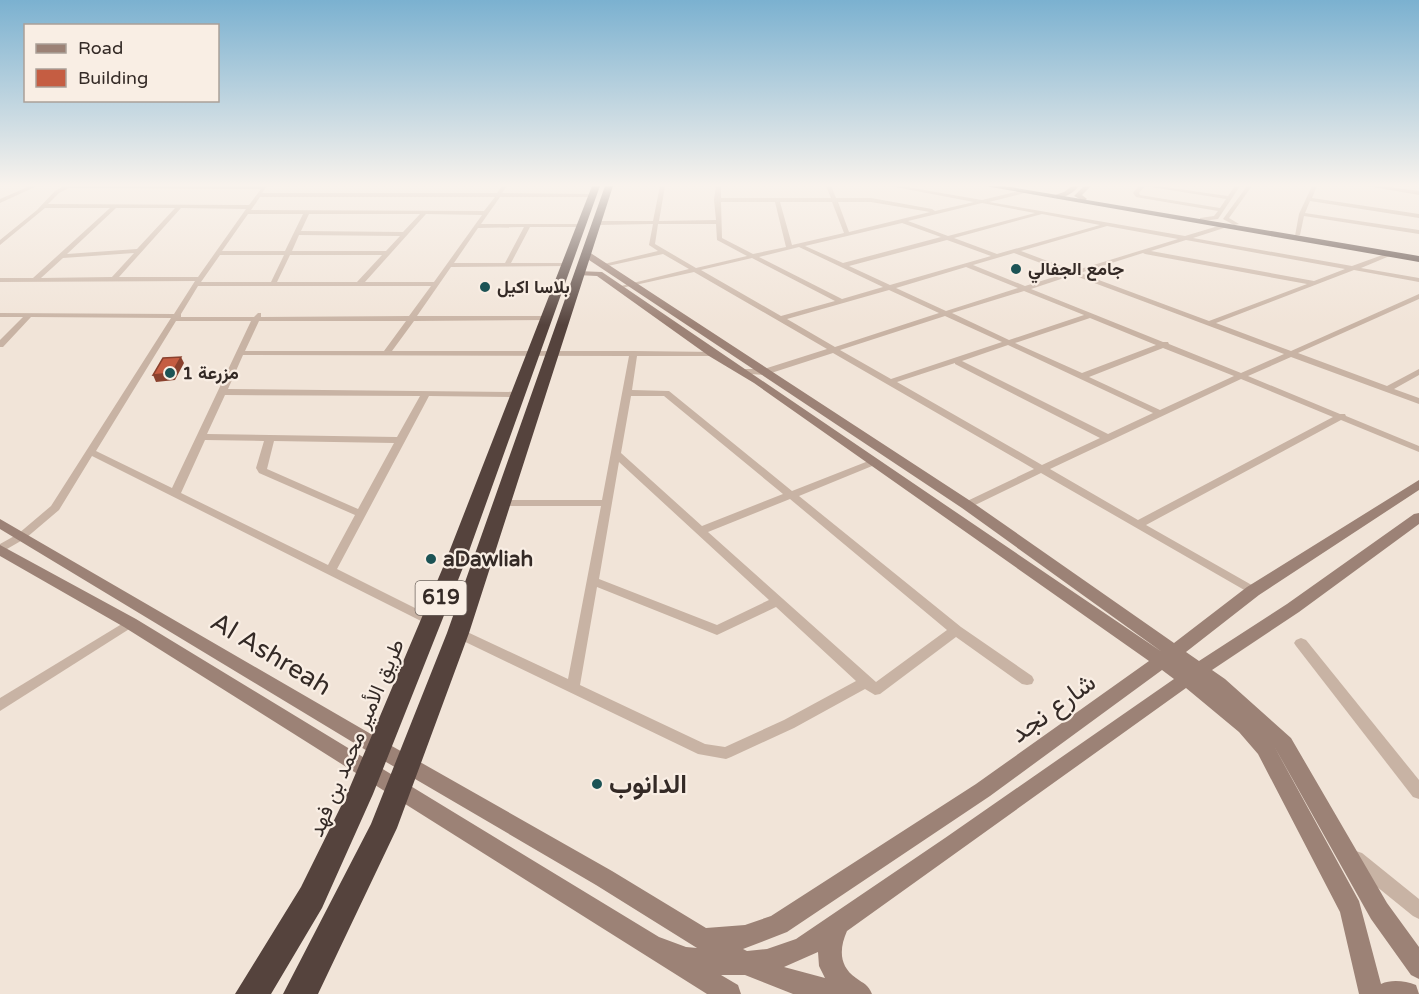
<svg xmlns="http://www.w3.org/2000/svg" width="1419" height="994" font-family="'Varela Round',Vazirmatn,sans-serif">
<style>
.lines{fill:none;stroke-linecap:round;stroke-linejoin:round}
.street{fill:#c8b3a4;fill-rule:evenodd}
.secondary{fill:#9c8276;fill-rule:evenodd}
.highway{fill:#55433d;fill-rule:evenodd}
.shaded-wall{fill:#8a412e}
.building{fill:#c55d42;stroke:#8a412e;stroke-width:1.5}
.poi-dot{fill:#1c5355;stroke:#f9eee4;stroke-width:2}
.labels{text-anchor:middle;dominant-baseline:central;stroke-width:4.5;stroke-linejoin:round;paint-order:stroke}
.far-poi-label{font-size:18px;font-weight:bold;fill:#342a26;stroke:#f9eee4;text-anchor:start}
.shield{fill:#f9eee4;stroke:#6f655f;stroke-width:1.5}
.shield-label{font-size:20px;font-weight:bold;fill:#342a26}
.poi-label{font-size:21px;font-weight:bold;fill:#342a26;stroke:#f9eee4;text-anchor:start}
.street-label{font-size:21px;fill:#342a26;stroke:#f9eee4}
.near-street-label{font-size:26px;fill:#342a26;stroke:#f9eee4}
.near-poi-label{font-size:26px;font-weight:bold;fill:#342a26;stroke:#f9eee4;text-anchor:start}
</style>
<rect width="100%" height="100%" fill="#f1e4d8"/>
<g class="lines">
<g class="street">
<polygon points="30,186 37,186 0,203 0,199"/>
<path d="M64,186H267L262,193H497L502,186H507L502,193L595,194L593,197H500L481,224H583V226L581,227H530L511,263H566L568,264V266L451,267L417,316H547L551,318L550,320L414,321L392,351H634L716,352V356H637L632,390L669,391L792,491L871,460H877L879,462L877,464L799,496L961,627L1032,676L1034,680L1032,684L1027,685L1022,684L956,637L880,694L875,695L865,689L794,728L731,757L726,759L698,754L453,636L452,633L453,630L458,628L463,630L568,679L601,506H502L497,503L502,500H602L629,356L243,355L228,389L522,392V396L519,397L429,396L337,569L437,619L439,622L437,625L433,626L429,625L92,456L59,510L26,538L0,553V544L18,534L51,506L171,318L31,317L3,347H0V340L23,317H0V313L174,314L195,281L0,282V278H33L110,208H45L0,245V240L37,210L55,191ZM69,188L261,189L249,205L48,204L59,193ZM260,197H495L484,211L251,210ZM116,208H175L137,249L67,254ZM181,208L246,209L198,277H119ZM248,214H303L285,251H222ZM309,214H420L403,232L301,231ZM426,214L482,215L434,282H365ZM524,227L505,263H454L478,228ZM299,235L400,236L386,251H292ZM134,253L112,277L41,278L63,258ZM220,255H284L271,282H201ZM290,255H382L357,282H277ZM198,286H431L409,316L261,317V313H258L254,317H181V314ZM176,321H251L172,488L96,451ZM259,321H406L384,351H245ZM225,395L420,396L397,437L207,434ZM631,396H664L783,494L702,526L621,453ZM205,440L264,441L256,468L259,473L355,515L328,565L181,493ZM274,441L394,443L358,509L267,469ZM619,462L769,600L717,625L599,579ZM790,499L947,630L876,682L708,532ZM597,587L717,635L776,607L856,681L784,720L725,747L705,744L580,685Z"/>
<path d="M660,186H665L659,221L716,220L714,200L716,186H721V198H831L826,186H831L836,198H871L932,209L935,211L974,202L890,186H901L982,200L1023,190L1025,193L989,202L1185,236L1225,224L1228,226L1227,227L1193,238L1352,266L1388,253H1392V255L1361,268L1419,278V282L1354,270L1216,323L1291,351L1419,294V299L1298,353L1387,386L1419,369V375L1394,389L1419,398V404L1291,357L1248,376L1340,414H1345L1346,416L1419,446V452L1341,420L1146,525L1257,588L1259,591L1257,594L1253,595L1041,473L971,507H963L962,505L963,503L1034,469L833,353L765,375L739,373V369H764L827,349L694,272L617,289V287L689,269L663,254L603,267L600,265L658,251L649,245L653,224L596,225L593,223L596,221H653ZM721,202H775L786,247L753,254L722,238ZM780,202H832L844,233L792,245ZM838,202H871L930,212L849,232ZM982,203L1035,213L948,236L908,221ZM1042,214L1100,225L997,254L954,238ZM902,223L941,237L843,263L805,246ZM658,224H716L717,240L747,256L696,268L655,244ZM1107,226L1178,239L1074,271L1021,251ZM947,240L991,256L890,285L849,266ZM1186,240L1345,269L1314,281L1151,251ZM799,247L883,287L842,299L759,257ZM1014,253L1067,273L1025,286L973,265ZM1143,253L1145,254L1307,284L1209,321L1080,273ZM752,258L835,301L781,316L701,270ZM966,267L1018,288L946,311L896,288ZM1073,275L1284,354L1241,373L1169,344L1168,342H1163L1031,289ZM889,290L939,313L835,347L787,319ZM1024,291L1084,315L1009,340L952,313ZM945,316L1002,342L891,379L840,350ZM1090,318L1156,345L1082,373L1015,343ZM1008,345L1153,413L1108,434L962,361ZM1163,348L1234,376L1160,410L1089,377ZM955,363V364L1100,438L1042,465L897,382ZM1241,379L1333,417L1138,520L1050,469Z"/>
<polygon points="1008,186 1015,186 1012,188"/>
<polygon points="1139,186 1145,186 1139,193 1140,195 1220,208 1226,199 1145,186 1157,186 1228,196 1235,186 1240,186 1218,219 1202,221 1200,220 1200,218 1214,216 1218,211 1136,197 1133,193"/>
<polygon points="1247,186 1252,186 1229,218 1239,224 1234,225 1223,219"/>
<polygon points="1312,186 1317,186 1312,198 1419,214 1419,218 1310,201 1305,213 1419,230 1419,234 1304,216 1300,235 1295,236 1299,214"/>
<polygon points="1367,186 1380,186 1419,191 1419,195"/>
<polygon points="130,619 134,620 136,623 134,626 0,711 0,698"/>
<polygon points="1301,638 1306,640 1419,780 1419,799 1413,797 1296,646 1294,643 1296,640"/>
<polygon points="1356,851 1362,853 1419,899 1419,919 1413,916 1350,865 1348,859 1350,853"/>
</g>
<g class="secondary">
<path d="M1072,186H1079C1073,193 1064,200 1055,195L1064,192Z"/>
<polygon points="1084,186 1091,186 1082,195 1087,199 1084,201 1074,196"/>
<path d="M583,252H589L972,502L1174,643L1247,587L1419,480V490L1259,595L1186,652L1199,661L1287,604L1414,514L1419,513V524L1299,612L1212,670L1225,679L1291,738L1387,903L1419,947V979L1411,975L1371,919L1274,746L1359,901L1381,984C1392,979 1405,981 1416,985L1419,994H1359L1340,912L1258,754L1239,732L1186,688L847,931C839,949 839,966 856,978C864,984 868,984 872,994H793L745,975H721L738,985L741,994H707L124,627L0,556V545L136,619L659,937L686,947L697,948L596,885L369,752L0,529V519L383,741L612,871L706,928L745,925L771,916L976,784L1149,661L754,383L709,356L597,276L577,275V271L602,272L1162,652L962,508L583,256ZM1162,670L1174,679L945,838L796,939L767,949L747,951L743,949L787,932L990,796ZM818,952L819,966L825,978L784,967Z"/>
</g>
<g class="highway">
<polygon points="592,186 600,186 464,565 373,794 322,908 271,994 235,994 301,887 347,794 444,565"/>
<polygon points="605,186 613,186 469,633 397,828 318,994 283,994 371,824 447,633"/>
<polygon points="985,186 1004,186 1419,256 1419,262"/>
</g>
</g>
<polygon class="shaded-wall" points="181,357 184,363 175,380 156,382 153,375"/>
<polygon class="building" points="181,357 172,373 153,375 163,358"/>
<linearGradient id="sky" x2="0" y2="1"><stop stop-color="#7bb1d0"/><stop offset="0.57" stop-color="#f9f3ed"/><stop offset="1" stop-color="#f9f3ed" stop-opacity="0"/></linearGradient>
<rect width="1419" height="325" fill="url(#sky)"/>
<g class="poi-dot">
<circle cx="1016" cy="269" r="6"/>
<circle cx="485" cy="287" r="6"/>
<circle cx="170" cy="373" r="6"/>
<circle cx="431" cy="559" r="6"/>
<circle cx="597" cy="784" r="6"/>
</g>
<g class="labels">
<g class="far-poi-label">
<text x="1028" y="269">جامع الجفالي</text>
<text x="497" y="287">بلاسا اكيل</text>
<text x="182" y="373">مزرعة 1</text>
</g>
<rect class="shield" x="415.5" y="581" width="51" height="34" rx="4.5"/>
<g class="shield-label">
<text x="441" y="598">619</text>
</g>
<g class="poi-label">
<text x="443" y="559">aDawliah</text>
</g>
<g class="street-label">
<text transform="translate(357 738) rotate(-67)">طريق الأمير محمد بن فهد</text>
</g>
<g class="near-street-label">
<text transform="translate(271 654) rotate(31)">Al Ashreah</text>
<text transform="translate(1053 708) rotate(-36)">شارع نجد</text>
</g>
<g class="near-poi-label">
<text x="609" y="784">الدانوب</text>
</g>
</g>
<rect x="24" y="24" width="195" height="78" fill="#f9eee4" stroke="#aaa098" stroke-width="1.5"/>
<rect x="36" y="44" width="30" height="9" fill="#9c8276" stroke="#aaa098" stroke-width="1.5"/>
<text x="78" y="54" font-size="18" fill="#342a26">Road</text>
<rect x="36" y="69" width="30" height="18" fill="#c55d42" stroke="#aaa098" stroke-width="1.5"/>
<text x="78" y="84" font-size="18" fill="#342a26">Building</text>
</svg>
